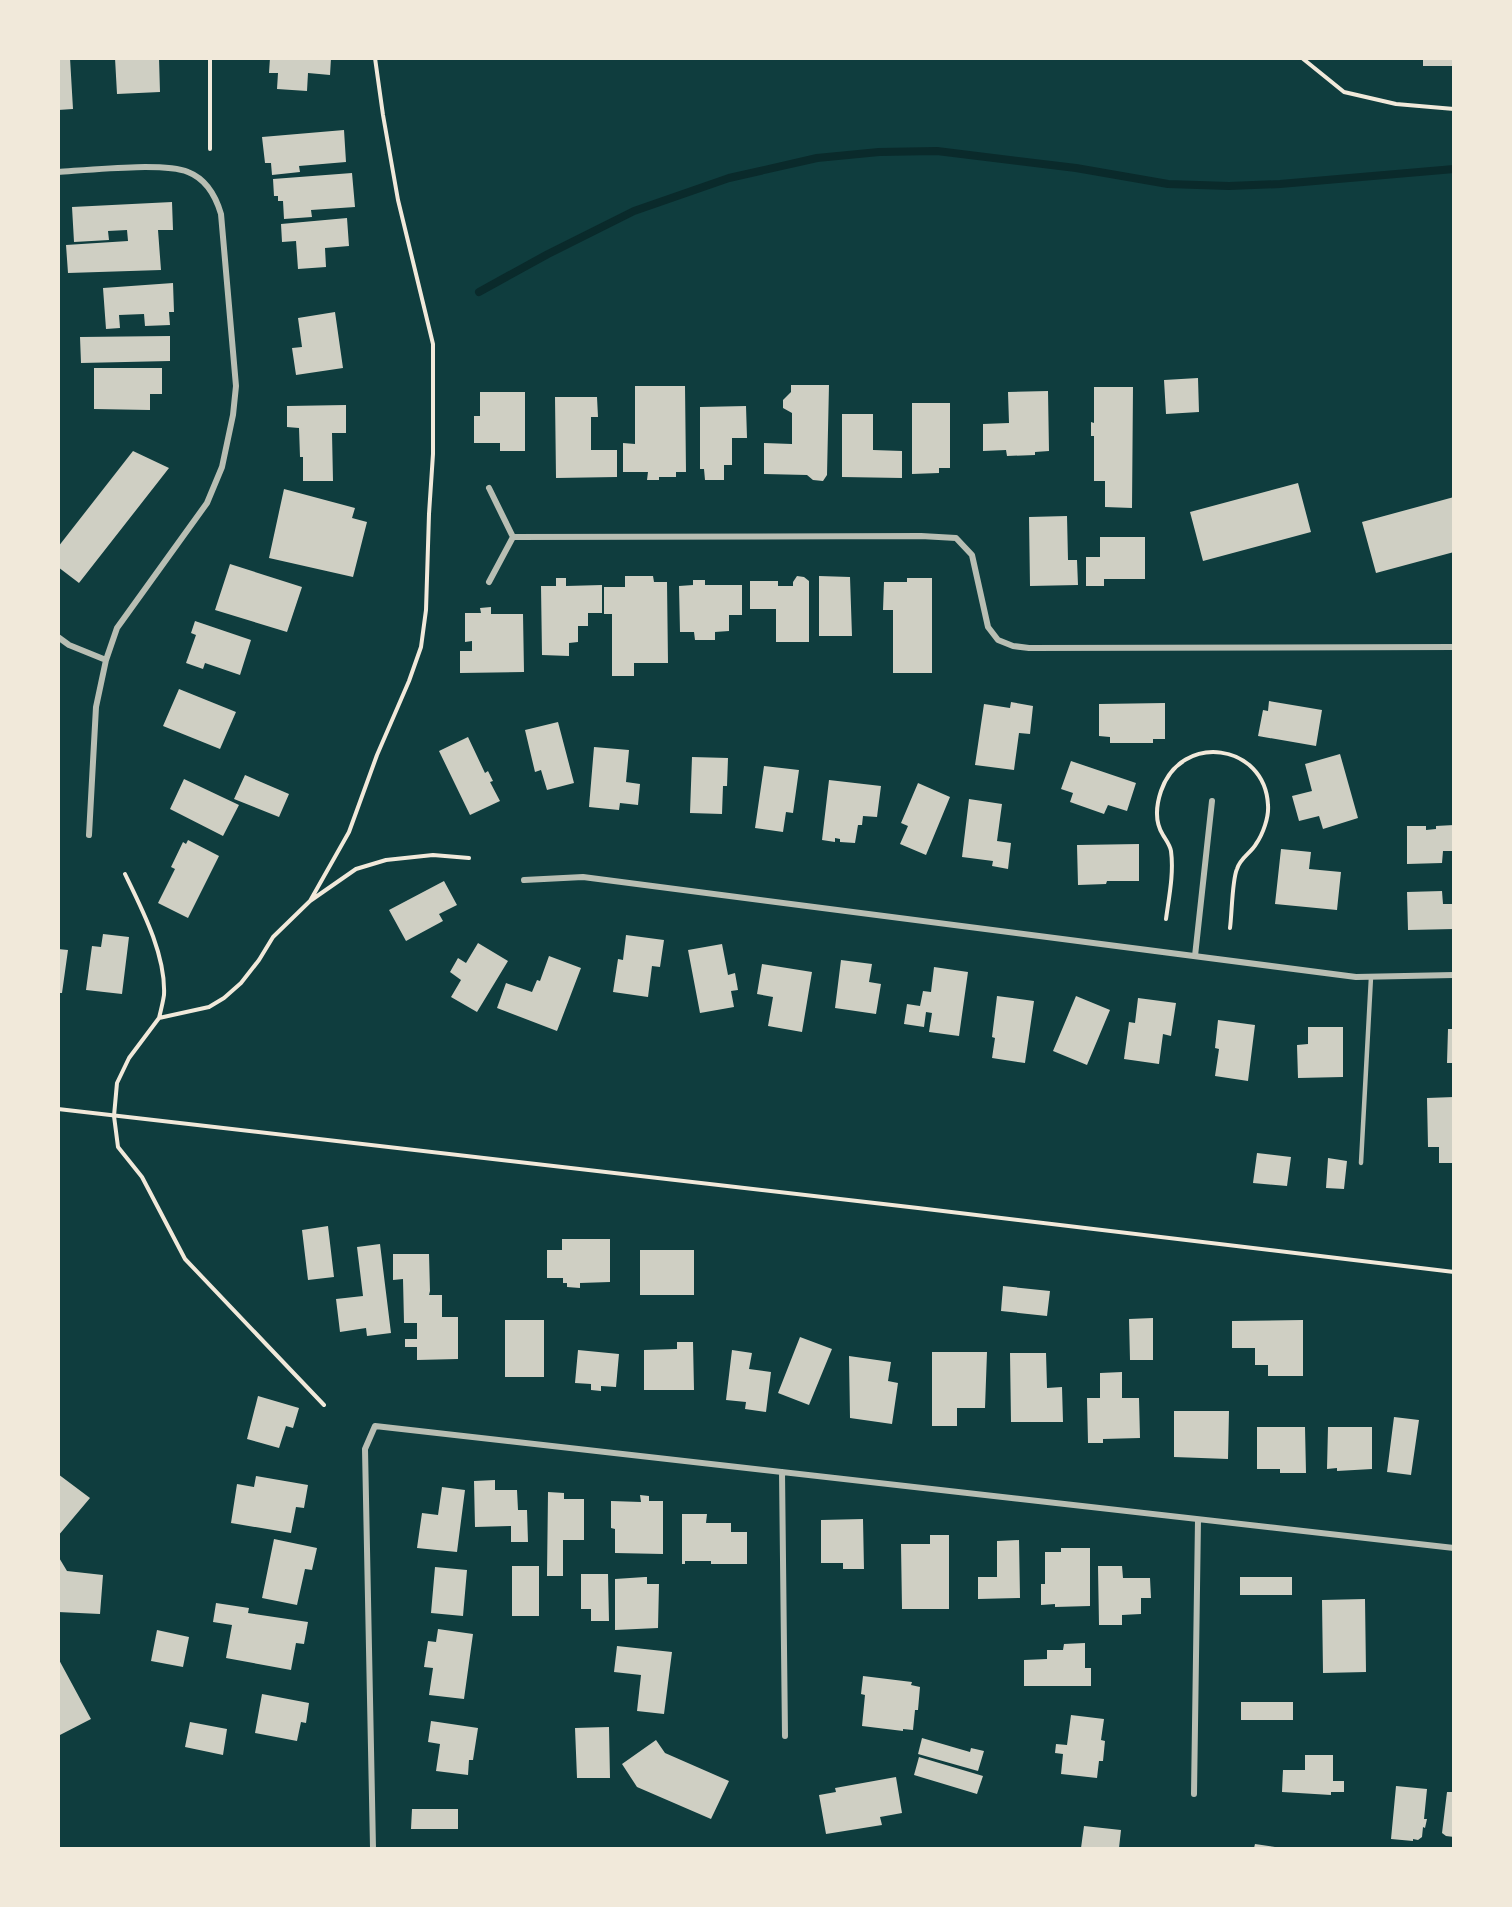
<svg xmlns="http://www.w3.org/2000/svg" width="1512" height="1907" viewBox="0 0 1512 1907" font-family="Figtree,sans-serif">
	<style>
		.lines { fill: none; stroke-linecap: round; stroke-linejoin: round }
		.stream { stroke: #0a2a2b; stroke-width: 8 }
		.building { fill: #cfcfc3 }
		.path { stroke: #f1e9da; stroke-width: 4 }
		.service { stroke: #b8beb3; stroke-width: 4.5 }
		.minor { stroke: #b8beb3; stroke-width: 6 }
	</style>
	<rect width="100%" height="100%" fill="#0f3d3e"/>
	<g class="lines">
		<path class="stream" d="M479 292 548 254 634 211 729 178 817 158 879 152 937 151 1076 168 1168 184 1229 186 1280 184 1454 169"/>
	</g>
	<path class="building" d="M58 58H70L73 109 58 110Z
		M115 58H159L160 92 117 94Z
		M270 58H331L330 75 308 73 307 91 277 89 278 73H269Z
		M1423 58H1454V66H1423Z
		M344 130 346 162 299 166 300 172 272 175 271 163H265L262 137Z
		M352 173 355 207 311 210 312 217 284 219 283 201H278V196H274L273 179Z
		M172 202 173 230H158L161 270 68 273 66 245 128 241 127 230 108 231 109 240 74 242 72 207Z
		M347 218 349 246 325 248 326 267 298 269 296 241 282 242 281 224Z
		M173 283 174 312H169L170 325 145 326 144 314 119 315 120 328 106 329 103 288Z
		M335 312 343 368 296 375 292 348 302 347 298 318Z
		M170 336V361L81 363 80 337Z
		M94 368H162V394H150V410L94 409Z
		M1198 378 1199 412 1166 414 1164 380Z
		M791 385H829L827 475 823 481 813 480 807 475 764 474V443L792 444V413L783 408V400L791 392Z
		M635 386H685L686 472H676V477H659V480H647L648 472H623V443L635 444Z
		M1094 387H1133L1132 508 1105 507V481H1094V436H1091V422L1094 423Z
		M1048 391 1049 451 1035 452V455L1007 456 1006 450 983 451V424L1009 423 1008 392Z
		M480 392H525V451H500V443H474V416H480Z
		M555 397H597L598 417H591V450H617V477L556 478Z
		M912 403H950V468H939V473L912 474Z
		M346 405V433H332L333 481H303V457H300L299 428 287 427V406Z
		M746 406 747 438H732V465H724V480H705L704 469H700V407Z
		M842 414H873V450L902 451V478L842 477Z
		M133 451 169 468 79 583 58 567V547Z
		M1298 483 1311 532 1203 561 1190 512Z
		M284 489 355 508 352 518 367 522 353 577 269 558Z
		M1454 497V552L1376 573 1362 522Z
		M1067 516 1068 560H1077L1078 585 1030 586 1029 517Z
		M1100 537H1145V579H1104V586H1086V557H1100Z
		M230 564 302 587 287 632 215 610Z
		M625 576H653L654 582H667L668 663H634V676H612V614H604V587H625Z
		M797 576 804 577 809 581V642H776V609H750V581H778V586H793V582Z
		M819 576 850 577 852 636H819Z
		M556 578H566V586L602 585V613H588V626H578V642L569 643V656L542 655 541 586H556Z
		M907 578H932V673H893V610H883L884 582H907Z
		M693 580H705V585H742V615H729V631L715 632V640H695L694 632H680L679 586 693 585Z
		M491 607V614H523L524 672 460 673V651H472V641L465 642V613H481L480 608Z
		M195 621 251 640 240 675 205 663 203 669 186 663 196 635 191 633Z
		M179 689 236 712 220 749 163 726Z
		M1269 701 1322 710 1316 746 1258 736 1263 710 1268 711Z
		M1011 702 1033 706 1030 734 1019 733 1014 770 975 765 984 704 1010 708Z
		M1165 703V739H1153V743H1110V737L1099 736V704Z
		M558 722 574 783 547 790 541 770 535 772 525 730Z
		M468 737 485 773 488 771 493 781 490 782 500 801 470 815 439 751Z
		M594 747 629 750 626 782 640 784 638 805 620 803 619 810 589 807Z
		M1340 754 1358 818 1323 829 1319 816 1299 821 1292 796 1312 791 1305 764Z
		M692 757 728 758 727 786H723L722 814 690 813Z
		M1071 761 1136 783 1127 811 1108 805 1104 814 1070 802 1073 793 1061 789Z
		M764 766 799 770 793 813 786 812 783 832 755 828Z
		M245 775 289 794 279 817 234 799Z
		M184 779 239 805 223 836 170 809Z
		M829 780 881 786 877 817 863 816 862 825H858L855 843 840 842V839L835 838V842L822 840Z
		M918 783 950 797 926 855 900 844 908 826 901 823Z
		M969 799 1002 804 997 841 1011 843 1008 869 992 866 993 861 962 857Z
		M1454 825V851H1443L1442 863 1407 864V826H1426V830L1436 829V826Z
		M188 840 219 856 188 918 158 903 175 869 171 867 183 842 186 844Z
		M1139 844V881H1107L1106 884 1078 885 1077 845Z
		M1281 849 1311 852 1309 869 1341 872 1337 910 1275 904Z
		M444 881 457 905 439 914 443 921 406 941 389 910Z
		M1442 891 1443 904H1454V929L1408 930 1407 892Z
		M103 934 129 937 122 994 86 990 92 946 101 947Z
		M626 935 664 940 660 967 652 966 648 997 613 992 618 959 623 960Z
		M478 943 508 961 477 1012 451 997 461 980 450 972 458 958 466 963Z
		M722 944 728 975 735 973 738 990 731 991 734 1007 700 1013 688 950Z
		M58 949 68 950 62 993H58Z
		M549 956 581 968 557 1031 497 1008 506 983 532 992 537 980 540 981Z
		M841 960 872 964 869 982 881 984 876 1014 835 1008Z
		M762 964 812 972 802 1032 768 1026 773 997 757 994Z
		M934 967 968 972 959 1036 929 1032 932 1013 926 1012 924 1027 904 1024 907 1004 920 1006 923 991 931 992Z
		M997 996 1034 1001 1025 1063 992 1058 995 1038 992 1037Z
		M1076 996 1110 1010 1087 1065 1053 1051Z
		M1138 998 1176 1003 1171 1036 1163 1034 1159 1064 1124 1059 1129 1022 1135 1023Z
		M1218 1020 1255 1025 1248 1081 1215 1076 1219 1049 1215 1048Z
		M1308 1027H1343V1077L1298 1078 1297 1045 1308 1044Z
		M1448 1029H1454V1063H1447Z
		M1454 1097V1163H1439V1147H1428L1427 1098Z
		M1257 1153 1291 1157 1287 1186 1253 1183Z
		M1328 1158 1347 1161 1344 1189 1326 1188Z
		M328 1226 334 1277 308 1280 302 1230Z
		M562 1239H610V1282L580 1283V1288L567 1287V1283H563V1278H547V1250H562Z
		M380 1244 391 1333 367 1336 366 1328 340 1332 336 1299 363 1296 357 1247Z
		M640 1250H694V1295H640Z
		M393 1254H429L430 1291 429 1295H442V1317H458V1359L417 1360V1347H405V1339H417V1323H404L403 1279 393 1280Z
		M1003 1286 1050 1291 1047 1316 1001 1311Z
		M1153 1318V1360H1130L1129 1319Z
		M505 1320H544V1377H505Z
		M1303 1320V1376H1268V1365H1255V1348H1232V1321Z
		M800 1337 832 1349 809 1405 778 1393Z
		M677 1342H693L694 1390H644V1350L677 1349Z
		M578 1350 619 1354 616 1387 601 1386V1391L591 1390V1384L575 1383Z
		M732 1350 752 1353 749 1369 771 1372 766 1412 745 1409 746 1402 726 1400Z
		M932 1352H987L985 1408H957V1426H932Z
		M1010 1353H1046L1047 1388 1062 1387 1063 1422H1011Z
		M849 1356 891 1362 888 1381 898 1383 892 1424 850 1418Z
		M1122 1372V1398H1139L1140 1438 1103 1439V1443H1088L1087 1398H1100V1373Z
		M258 1396 299 1408 293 1428 286 1426 279 1448 247 1439Z
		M1174 1411H1229L1228 1459 1174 1457Z
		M1394 1417 1419 1420 1411 1475 1387 1472Z
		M1257 1427H1305L1306 1473H1280V1469H1257Z
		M1328 1427H1372V1469L1337 1471V1468L1327 1469Z
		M58 1474 90 1498 58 1536Z
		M256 1476 308 1485 304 1508 296 1507 291 1533 231 1523 237 1484 254 1487Z
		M495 1480V1490H517L518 1510H527L528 1542H511V1526L475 1527 474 1481Z
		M442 1487 465 1490 457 1552 417 1548 422 1513 438 1515Z
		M548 1492 564 1493V1499H584V1540H563V1576H547Z
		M640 1495 649 1496V1501H663V1554L615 1553V1529L611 1528V1501L641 1502Z
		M682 1514H707L706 1523H731V1532H747V1564H711V1561H685V1564H682Z
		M863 1519 864 1569H843V1563H821V1520Z
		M930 1535H949V1609H902L901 1544H930Z
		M274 1539 317 1548 312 1570 305 1569 297 1605 262 1598Z
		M1019 1540 1020 1598 978 1599V1577H997V1541Z
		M1061 1548H1090V1606L1055 1607V1604L1041 1605V1584H1045V1552H1061Z
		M58 1556 67 1571 103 1575 100 1614 58 1612Z
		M512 1566H539V1616H512Z
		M1098 1566H1122L1123 1578H1150L1151 1598H1141V1614L1122 1615V1625H1099Z
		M435 1567 467 1570 463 1616 431 1613Z
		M581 1574H608L609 1621H591V1609H581Z
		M645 1577H647V1584H659L658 1628 615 1630V1579Z
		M1240 1577H1292V1595H1240Z
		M1365 1599 1366 1672 1323 1673 1322 1600Z
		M216 1603 249 1608 248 1613 308 1622 304 1644 296 1643 291 1670 226 1658 232 1625 213 1622Z
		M438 1629 473 1634 464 1699 429 1695 433 1668 424 1667 428 1641 436 1642Z
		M157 1630 189 1637 183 1667 151 1661Z
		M1085 1643V1668H1091V1686H1024V1660L1047 1659V1650H1063L1064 1644Z
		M617 1646 672 1652 664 1714 637 1711 641 1675 614 1672Z
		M58 1658 91 1719 58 1736Z
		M863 1676 912 1682 911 1685 920 1687 918 1710H915L913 1730 903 1729V1731L862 1726 865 1695 861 1694Z
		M262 1694 309 1703 306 1723 301 1722 297 1741 255 1733Z
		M1241 1702H1293V1720H1241Z
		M1071 1715 1104 1719 1101 1740 1105 1741 1103 1761H1099L1097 1778 1061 1774 1063 1754 1055 1753 1056 1744 1067 1745Z
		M431 1721 478 1728 473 1760H469L468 1775 436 1771 440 1744 428 1742Z
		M190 1722 227 1729 223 1755 185 1747Z
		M609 1727 610 1778H577L575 1728Z
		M922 1738 970 1752 971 1748 984 1751 978 1771 918 1754Z
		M656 1740 665 1753 729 1781 711 1819 637 1787 622 1764Z
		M1305 1755H1333V1781H1344V1792H1331V1795L1282 1792 1283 1770H1305Z
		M919 1757 983 1776 977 1794 914 1775Z
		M896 1777 902 1813 880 1817 882 1825 826 1834 819 1795 836 1792 835 1788Z
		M1396 1786 1427 1789 1424 1819H1427L1425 1828 1423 1827 1422 1837 1418 1840 1413 1839V1841L1391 1839Z
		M1447 1792H1454V1837L1446 1836 1442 1833Z
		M412 1809H458V1829H411Z
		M1084 1826 1121 1830 1119 1848H1081Z
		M1255 1844 1275 1847V1848H1254Z"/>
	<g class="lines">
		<path class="path" d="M210 58V149
			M1302 58 1344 92 1396 104 1454 109
			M125 874C142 909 166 955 164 995 163 1002 161 1010 159 1018
			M310 901 349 832 377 755 409 681 421 647 426 610 429 514 433 454V344L398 200 383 115 375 58
			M1166 919C1169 897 1174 873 1171 851 1170 845 1166 840 1163 835 1154 821 1156 806 1161 791 1181 732 1265 743 1268 805 1269 817 1263 834 1256 844 1251 853 1240 858 1237 869 1232 880 1232 914 1230 928
			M58 1109 918 1208 1454 1272
			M324 1405 185 1259 142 1177 118 1147 114 1116 117 1083 129 1058 159 1018 209 1007 224 998 241 983 259 960 273 937 310 901 356 869 386 860 433 855 469 858"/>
		<path class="service" d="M1361 1163 1371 977"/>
		<path class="minor" d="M58 172C88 170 164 162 188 172 206 179 216 197 221 214L236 386 233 415 222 467 207 503 117 628 106 660 96 707 89 835
			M513 537 921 536 956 538 972 555 988 627 998 640 1013 646 1029 648 1454 647
			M489 582 513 537 489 488
			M58 637 69 645 106 660
			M524 880 583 877 1356 977 1454 975
			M1195 956 1212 801
			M782 1472 785 1736
			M1194 1794 1198 1520
			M373 1848 365 1449 375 1426 1454 1548"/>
	</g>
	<rect width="1512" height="1907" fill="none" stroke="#f1e9da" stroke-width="120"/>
</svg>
